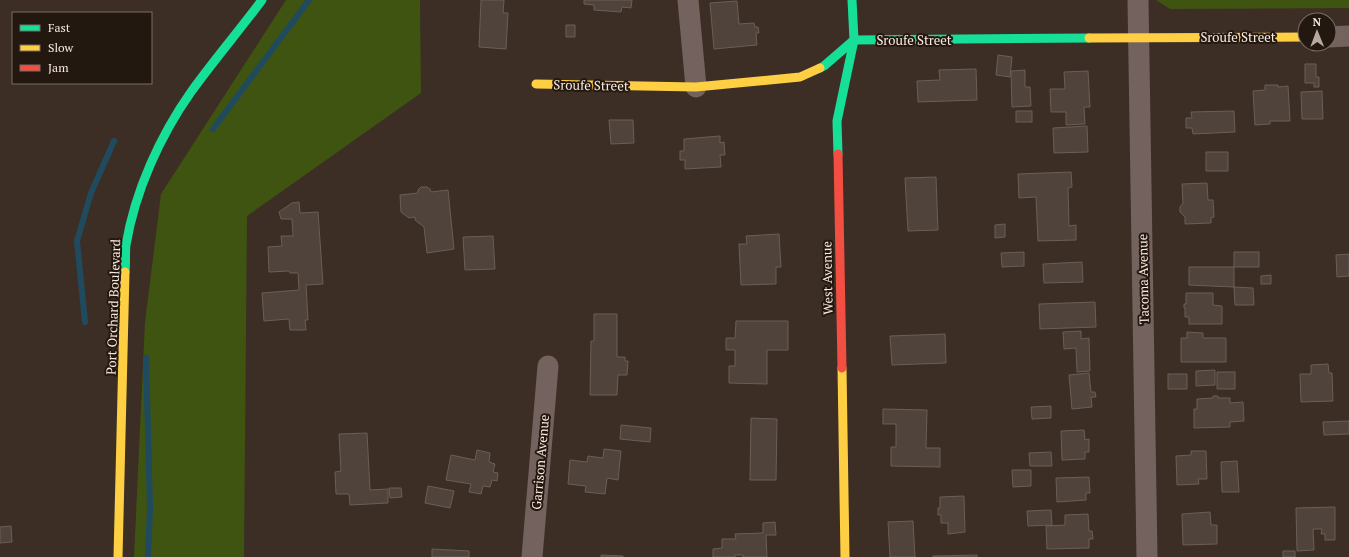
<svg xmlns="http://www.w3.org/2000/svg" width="1349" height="557" viewBox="0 0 1349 557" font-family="'PT Serif',serif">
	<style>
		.green { fill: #3f5411 }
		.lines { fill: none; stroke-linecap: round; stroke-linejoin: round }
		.stream { stroke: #204b5e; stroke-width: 6 }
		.building { fill: #4f433c; stroke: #6b5e56 }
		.street { stroke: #74625e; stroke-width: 21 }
		.fast { stroke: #16e098; stroke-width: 9 }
		.slow { stroke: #ffcf43; stroke-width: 9 }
		.jam { stroke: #f24e42; stroke-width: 9 }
		.labels { text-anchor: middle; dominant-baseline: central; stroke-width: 4; stroke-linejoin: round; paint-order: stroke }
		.street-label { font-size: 13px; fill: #fae9df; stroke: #231810 }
	</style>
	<rect width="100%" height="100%" fill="#3c2e25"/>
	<path class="green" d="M286 0H420L421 93 247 216 244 557H134L145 322 161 194Z
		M1156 0H1349V8L1170 9Z"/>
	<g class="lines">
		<path class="stream" d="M213 129 309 0
			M85 322 77 241 91 193 114 141
			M146 358 150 508 148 557"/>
	</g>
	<path class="building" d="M481 0H504L503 13H508L506 49 479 47Z
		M584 0H632L631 8 622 7 621 12 594 10V5L584 4Z
		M737 1 739 24 754 23 755 27H758L759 33H756L757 45 714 49 710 3Z
		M566 25H575V37H566Z
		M998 55 1012 57 1010 77 996 75Z
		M1305 64H1316V77H1319V87H1314V83H1305Z
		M976 69 977 100 918 102 917 81 940 80 939 70Z
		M1025 70V87H1030L1031 106 1012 107 1011 71Z
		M1088 71 1090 107H1084L1085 124 1066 125V112H1051L1050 89H1065L1064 72Z
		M1265 85H1278V87L1288 86 1290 121H1270V124L1255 125 1253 91 1265 90Z
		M1322 91 1323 119H1302L1301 92Z
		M1016 111H1032V122H1016Z
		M1234 111 1235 132 1193 134 1192 128H1186V118H1192L1191 112Z
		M609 120H633L634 143 611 144Z
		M1087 126 1088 152 1054 153 1053 128Z
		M720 136V143L724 142 725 155H720L721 167 685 169V160H680V151H684V139Z
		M1206 152H1228V171H1206Z
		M1071 172 1072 187 1068 188 1069 226 1076 225V240L1038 241 1036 197 1019 198 1018 174Z
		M936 177 938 230 908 231 905 178Z
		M1207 183 1208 200H1213L1214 217 1211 218V223L1185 224V217L1180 212V207L1183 203 1182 184Z
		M421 187H427L430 189 431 192 448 190 454 249 427 253 424 227 415 220V217L409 218 401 212 400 195 418 193V190Z
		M299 202 300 213 318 212 323 284 306 285 308 320H305L306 330H290L289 319 264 321 262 293 299 290 298 273H290L289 271 269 272 268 247 282 246 281 236H293L292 219H281L279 212 292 203Z
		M1005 224V237L995 238V225Z
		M779 234 781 267H776V284L741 285 739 244H747L746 236Z
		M493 236 495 269 465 270 463 237Z
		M1024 252V266L1002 267 1001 253Z
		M1234 252H1259V267H1234Z
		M1349 254V276L1337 277 1336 255Z
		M1082 262 1083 282 1044 283 1043 264Z
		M1189 267H1234V287L1189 285Z
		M1271 275V284H1261V276Z
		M1234 287 1253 288 1254 305H1235Z
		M1186 293H1213V305L1222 306V324H1189V317H1185V308H1184V304H1186Z
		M1095 302 1096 327 1040 329 1039 304Z
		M594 314H617V357H625V361H628L627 375H618L617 395H590L591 341H594Z
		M736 321H788V350H767V384L729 383V366H735V350H726V338H735Z
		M1081 331V339L1089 338 1090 371 1077 372 1076 348 1064 349 1063 332Z
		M1187 332 1203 333V338H1226V362H1181V338H1187Z
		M945 334 946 363 892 365 890 336Z
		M1328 364 1329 373H1332L1333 401 1301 402 1300 374H1311V365Z
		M1215 370V385L1196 386V371Z
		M1217 372H1235V389H1217Z
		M1089 373 1091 392H1095L1096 397H1091L1092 407 1072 409 1069 375Z
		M1168 374H1187V389H1168Z
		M1213 396H1218V398H1230V403L1243 402 1244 421 1230 422V427L1194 428V409H1197V399L1213 398Z
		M1051 406V418L1032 419 1031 407Z
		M883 409 927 410 926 448H940V467L891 466V447H896V424H883Z
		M751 418 777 419 776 480H750Z
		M1349 421V434L1324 435 1323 422Z
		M621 425 651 428 650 442 620 439Z
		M1084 430 1085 440 1089 439V452H1085V459L1062 460 1061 431Z
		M367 433 370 490 388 489V503L350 505 349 494H336L335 472 341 471 339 434Z
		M604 449 621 451 618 480 607 478 605 494 585 492 586 486 568 484 570 460 587 462 588 456 603 458Z
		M477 450 490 453 489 462 495 464 493 472 498 473 497 481 492 480 490 487 483 486 481 494 469 492 471 484 446 480 451 455 475 460Z
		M1191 451H1206L1207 479H1198L1199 484 1177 485 1176 456 1191 455Z
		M1051 452 1052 466H1030L1029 453Z
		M1237 461 1239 492H1222L1221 462Z
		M1012 470H1031V486L1013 487Z
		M1089 477 1090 493H1086V500L1057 502 1056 478Z
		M428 486 454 491 450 508 425 503Z
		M389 488H401L402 497 390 498Z
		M964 496 965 532 948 534V523H941V515H938V508H940V497Z
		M1335 507V540H1325V534H1321L1322 529H1313L1314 550 1297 551 1296 508Z
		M1051 510 1052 525 1028 526 1027 511Z
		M1210 512 1211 525H1217V544L1183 545 1182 514Z
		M1088 514 1089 531H1092L1093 539H1089V548L1047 549 1046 526 1065 525V515Z
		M913 521 915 557H890L888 522Z
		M775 522 776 535H766L767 557H743V555H735V557H713V549L722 548V539H736L735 534 763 533V523Z
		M11 526 12 542 0 543V527Z
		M432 549 469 551V557H432Z
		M1283 551H1295V557H1283Z
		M601 555 623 556V557H601Z
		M977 555V557H933V556Z"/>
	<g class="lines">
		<path class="street" d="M688 0 696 87
			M1138 0 1147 557
			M1329 37 1349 36
			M532 557 548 366"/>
		<path class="fast" d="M820 68 824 66 854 40 1089 38
			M838 154 837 121 854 40 852 0
			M125 272C126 263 125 253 126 245 135 191 160 136 191 92 214 60 239 31 262 0"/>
		<path class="slow" d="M1089 38 1305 37
			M536 84 696 87 800 77 820 68
			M842 368 845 557
			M118 557 125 272"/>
		<path class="jam" d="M838 154 842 368"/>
	</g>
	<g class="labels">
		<g class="street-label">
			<text x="1238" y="37">Sroufe Street</text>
			<text x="914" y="40">Sroufe Street</text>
			<text transform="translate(591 85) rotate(1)">Sroufe Street</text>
			<text transform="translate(827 278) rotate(-91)">West Avenue</text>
			<text transform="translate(1143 279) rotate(-91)">Tacoma Avenue</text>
			<text transform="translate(113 307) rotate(-88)">Port Orchard Boulevard</text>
			<text transform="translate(540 462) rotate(-85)">Garrison Avenue</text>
		</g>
	</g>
	<rect x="12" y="12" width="140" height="72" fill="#231810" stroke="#796c63"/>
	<rect x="20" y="25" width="20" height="6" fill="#16e098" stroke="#796c63"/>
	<text x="48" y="32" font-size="12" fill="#fae9df">Fast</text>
	<rect x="20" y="45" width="20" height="6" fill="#ffcf43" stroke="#796c63"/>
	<text x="48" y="52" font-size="12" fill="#fae9df">Slow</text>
	<rect x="20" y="65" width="20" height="6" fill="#f24e42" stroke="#796c63"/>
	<text x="48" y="72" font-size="12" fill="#fae9df">Jam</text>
	<g transform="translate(1317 32) rotate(359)"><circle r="19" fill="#231810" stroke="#796c63"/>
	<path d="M0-3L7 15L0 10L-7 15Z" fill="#b8a89e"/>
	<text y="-6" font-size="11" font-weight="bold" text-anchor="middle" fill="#fae9df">N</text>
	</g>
</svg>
